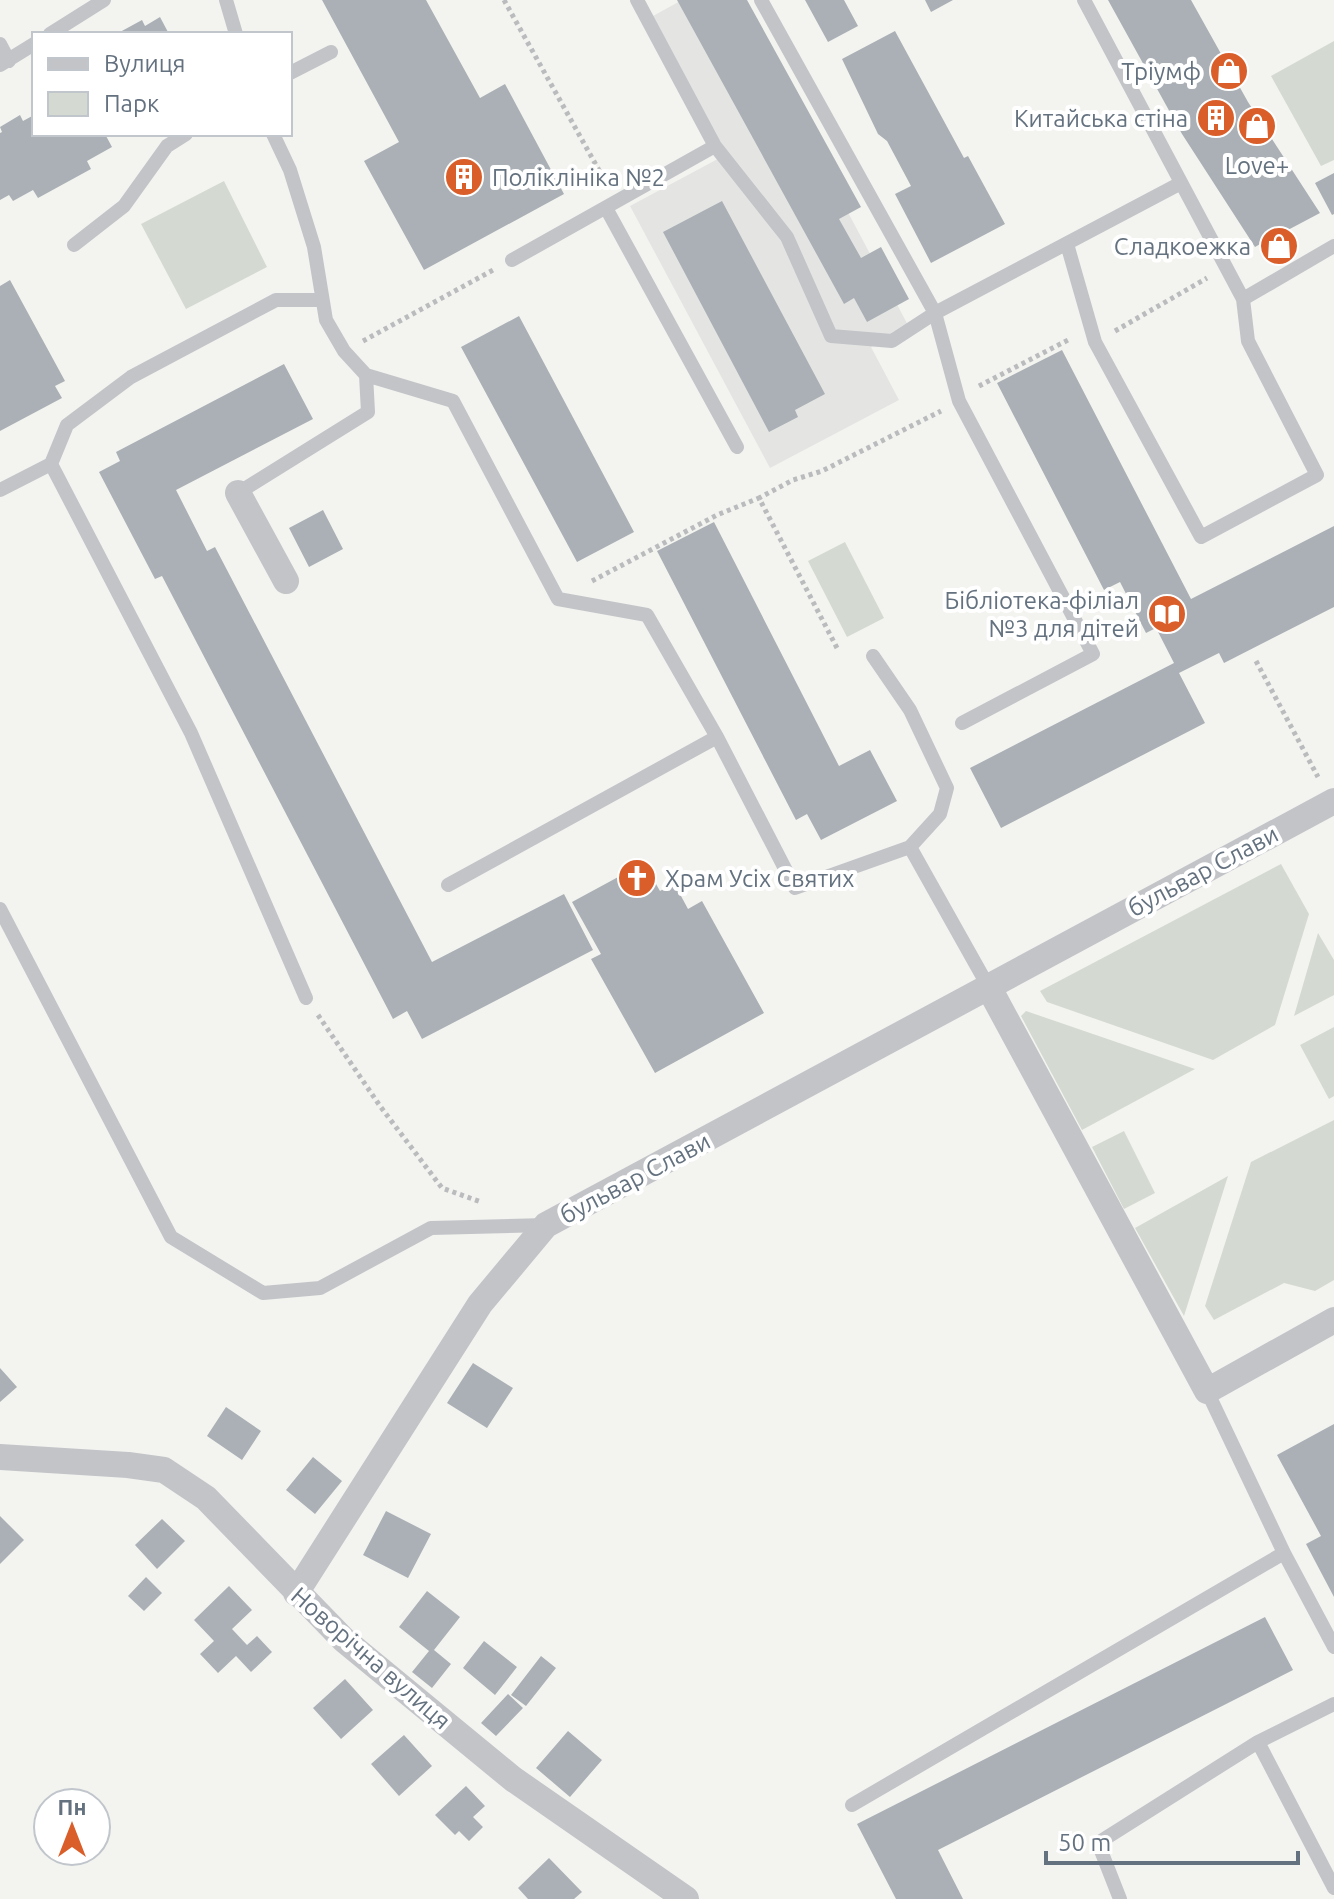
<svg xmlns="http://www.w3.org/2000/svg" width="1334" height="1899" viewBox="0 0 1334 1899" font-family="Ubuntu,sans-serif">
	<style>
		.built { fill: #e4e5e3 }
		.green { fill: #d4dad1 }
		.building { fill: #aab0b5 }
		.lines { fill: none; stroke-linecap: round; stroke-linejoin: round }
		.path { stroke: #b9bbbd; stroke-width: 5; stroke-dasharray: 4 4; stroke-linecap: butt }
		.lane { stroke: #c2c4c8; stroke-width: 14 }
		.street { stroke: #c2c4c8; stroke-width: 26 }
		.labels { text-anchor: middle; dominant-baseline: central; stroke-width: 8; stroke-linejoin: round; paint-order: stroke }
		.poi-label { font-size: 24px; fill: #64717f; stroke: #fff; text-anchor: end }
		.street-label { font-size: 24px; fill: #64717f; stroke: #fff }
	</style>
	<rect width="100%" height="100%" fill="#f3f4f0"/>
	<path class="built" d="M682 0H735L909 327 871 347 899 400 770 468 630 206 727 154 653 16Z"/>
	<path class="green" d="M1334 41V160L1321 166 1271 76Z
		M224 181 267 267 186 309 141 224Z
		M845 542 884 618 847 637 808 561Z
		M1281 864 1309 914 1275 1025 1213 1060 1047 1002 1040 991Z
		M1318 933 1334 960V995L1294 1016Z
		M1026 1011 1195 1069 1082 1130 1021 1016Z
		M1334 1027V1096L1329 1099 1300 1045Z
		M1334 1120V1280L1315 1291 1284 1283 1214 1320 1205 1306 1251 1162Z
		M1124 1131 1155 1193 1124 1209 1092 1147Z
		M1228 1176 1184 1316 1135 1228Z"/>
	<path class="building" d="M322 0H426L480 98 505 84 564 194 424 270 364 161 399 142Z
		M677 0H747L861 207 839 219 861 258 881 247 909 299 867 322 854 298 844 304Z
		M805 0H844L858 26 828 42Z
		M925 0H953L931 12Z
		M1108 0H1191L1248 102 1320 213 1286 231 1295 250 1273 262 1262 243 1255 247 1182 134Z
		M160 17 169 34H122L120 32 142 20 145 26Z
		M895 31 964 158 968 156 1005 224 931 263 895 194 911 186 887 141 878 134 842 59Z
		M20 115 23 121 34 115V134H105L112 147 87 161 91 169 38 198 33 190 13 201 9 195 0 200V133L2 132 0 127Z
		M1334 173V214L1332 215 1315 183Z
		M722 201 825 394 795 410 798 417 769 432 663 232Z
		M10 280 65 381 55 386 62 398 0 431V286Z
		M519 316 634 532 577 562 461 347Z
		M1062 350 1191 599 1334 526V607L1224 663 1219 653 1179 673 1205 723 1001 828 970 768 1174 663 1156 628 1146 633 1120 582 1104 590 997 383Z
		M284 364 313 419 176 490 207 551 215 547 432 962 564 894 593 950 422 1039 407 1011 393 1019 162 576 155 579 99 472 120 461 116 452Z
		M323 510 343 549 309 567 289 528Z
		M714 522 839 766 870 750 897 801 821 840 807 814 796 820 657 551Z
		M644 863 660 891 674 883 688 909 702 901 764 1013 655 1073 591 959 601 954 572 902Z
		M473 1363 513 1388 487 1428 447 1403Z
		M0 1368 17 1387 0 1402Z
		M226 1407 261 1431 242 1460 207 1436Z
		M1334 1424V1597L1306 1544 1321 1536 1277 1455Z
		M313 1457 342 1481 315 1514 286 1490Z
		M386 1511 431 1534 408 1578 363 1555Z
		M0 1516 24 1540 0 1564Z
		M162 1519 185 1541 157 1569 135 1545Z
		M146 1577 162 1593 144 1611 128 1596Z
		M229 1586 252 1610 232 1629 247 1645 257 1636 272 1652 251 1672 236 1656 218 1673 200 1654 214 1641 194 1620Z
		M427 1591 460 1617 434 1650 451 1664 432 1688 412 1672 429 1651 399 1627Z
		M1265 1617 1293 1670 938 1850 963 1899H896L857 1824Z
		M484 1641 517 1667 495 1695 463 1668Z
		M541 1656 556 1668 526 1706 511 1695Z
		M345 1679 373 1710 341 1739 313 1708Z
		M508 1694 523 1708 496 1736 481 1723Z
		M568 1731 602 1760 570 1797 536 1768Z
		M404 1735 432 1766 399 1796 371 1764Z
		M466 1786 485 1806 473 1817 483 1827 469 1841 459 1831 455 1835 435 1815Z
		M549 1858 582 1892 574 1899H528L518 1888Z"/>
	<g class="lines">
		<path class="path" d="M504 0 605 181
			M1115 331 1207 278
			M363 341 495 269
			M979 386 1070 339
			M592 581 717 515 759 498
			M837 648 759 498 793 480 822 471 941 411
			M1256 661 1318 777
			M318 1015 380 1106 442 1188 481 1202"/>
		<path class="lane" d="M226 0 236 34
			M761 0 935 313 959 401 1093 654 962 723
			M50 34 104 0
			M0 44 9 61
			M0 65 34 44
			M290 73 331 52
			M273 134 290 170 314 247 326 320 344 351 366 375 453 401 558 599 647 615 717 737 795 888 910 847 988 986
			M715 146 787 237 831 336 892 341 935 313 1181 183
			M606 208 737 447
			M1067 244 1095 342 1201 537 1317 475 1248 341 1243 299 1084 0
			M74 245 124 206 167 146 186 134
			M512 260 715 146 637 0
			M1243 299 1334 246
			M51 464 67 425 131 377 276 300H322
			M0 490 51 464 191 733 306 998
			M238 493 368 412 366 375
			M873 656 910 710 947 788 940 814 910 847
			M448 885 717 737
			M0 909 171 1237 263 1293 320 1288 431 1228 546 1225
			M1284 1553 1334 1647
			M1258 1742 1334 1888
			M852 1805 1284 1553 1207 1391
			M1120 1899 1098 1843 1258 1742 1334 1704"/>
		<path class="street" d="M238 493 286 581
			M988 986 1207 1391 1334 1320
			M0 1457 128 1465 164 1470 206 1498 344 1640 513 1779 686 1899
			M296 1593 480 1304 546 1225 1334 801"/>
	</g>
	<defs>
		<symbol id="shop-disc" viewBox="-11 -11 22 22"><circle r="9.5" fill="#da5e29" stroke="#fff"/><path d="M-5-2.5h2.3a2.7 3.5 0 0 1 5.4 0H5L5.5 6h-11ZM-1.5-2.5h3a1.5 2.3 0 0 0-3 0Z" fill="#fff"/></symbol>
		<symbol id="building-disc" viewBox="-11 -11 22 22"><circle r="9.5" fill="#da5e29" stroke="#fff"/><path d="M-4-6H4V6H1V3H-1V6H-4ZM-2.5-4.3h1.7v1.8h-1.7ZM.8-4.3h1.7v1.8H.8ZM-2.5-1h1.7V.8h-1.7ZM.8-1h1.7V.8H.8Z" fill="#fff"/></symbol>
		<symbol id="library-disc" viewBox="-11 -11 22 22"><circle r="9.5" fill="#da5e29" stroke="#fff"/><path d="M-6-4Q-3-5.5-.7-3.5V5Q-3 3-6 4ZM6-4Q3-5.5 .7-3.5V5Q3 3 6 4Z" fill="#fff"/></symbol>
		<symbol id="church-disc" viewBox="-11 -11 22 22"><circle r="9.5" fill="#da5e29" stroke="#fff"/><path d="M-1.2-6h2.4v3.5h3.3v2.4h-3.3V6h-2.4V-.1h-3.3v-2.4h3.3Z" fill="#fff"/></symbol>
	</defs>
	<g fill-rule="evenodd">
		<use href="#shop-disc" x="1207" y="49" width="44" height="44"/>
		<use href="#building-disc" x="1194" y="96" width="44" height="44"/>
		<use href="#shop-disc" x="1235" y="104" width="44" height="44"/>
		<use href="#building-disc" x="442" y="155" width="44" height="44"/>
		<use href="#shop-disc" x="1257" y="224" width="44" height="44"/>
		<use href="#library-disc" x="1145" y="592" width="44" height="44"/>
		<use href="#church-disc" x="615" y="856" width="44" height="44"/>
	</g>
	<g class="labels">
		<g class="poi-label">
			<text x="1201" y="71">Тріумф</text>
			<text x="1188" y="118">Китайська стіна</text>
			<text x="1257" y="165" text-anchor="middle">Love+</text>
			<text x="492" y="177" text-anchor="start">Поліклініка №2</text>
			<text x="1251" y="246">Сладкоежка</text>
			<text x="1139" y="600">Бібліотека-філіал<tspan x="1139" dy="28">№3 для дітей</tspan></text>
			<text x="665" y="878" text-anchor="start">Храм Усіх Святих</text>
		</g>
		<g class="street-label">
			<text transform="translate(1203 871) rotate(-28)">бульвар Слави</text>
			<text transform="translate(635 1178) rotate(-28)">бульвар Слави</text>
			<text transform="translate(371 1658) rotate(41)">Новорічна вулиця</text>
		</g>
	</g>
	<rect x="32" y="32" width="260" height="104" fill="#ffffff" stroke="#c1c6cc" stroke-width="2"/>
	<rect x="48" y="58" width="40" height="12" fill="#c2c4c8" stroke="#c1c6cc" stroke-width="2"/>
	<text x="104" y="72" font-size="24" fill="#64717f">Вулиця</text>
	<rect x="48" y="92" width="40" height="24" fill="#d4dad1" stroke="#c1c6cc" stroke-width="2"/>
	<text x="104" y="112" font-size="24" fill="#64717f">Парк</text>
	<g transform="translate(72 1827)"><circle r="38" fill="#ffffff" stroke="#c1c6cc" stroke-width="2"/>
	<path d="M0-6L14 30L0 20L-14 30Z" fill="#da5e29"/>
	<text y="-12" font-size="22" font-weight="bold" text-anchor="middle" fill="#64717f">Пн</text>
	</g>
	<path d="M1046 1851v12h252v-12" fill="none" stroke="#64717f" stroke-width="4"/>
	<text x="1058" y="1851" font-size="24" fill="#64717f" stroke="#ffffff" stroke-width="6" paint-order="stroke">50 m</text>
</svg>
